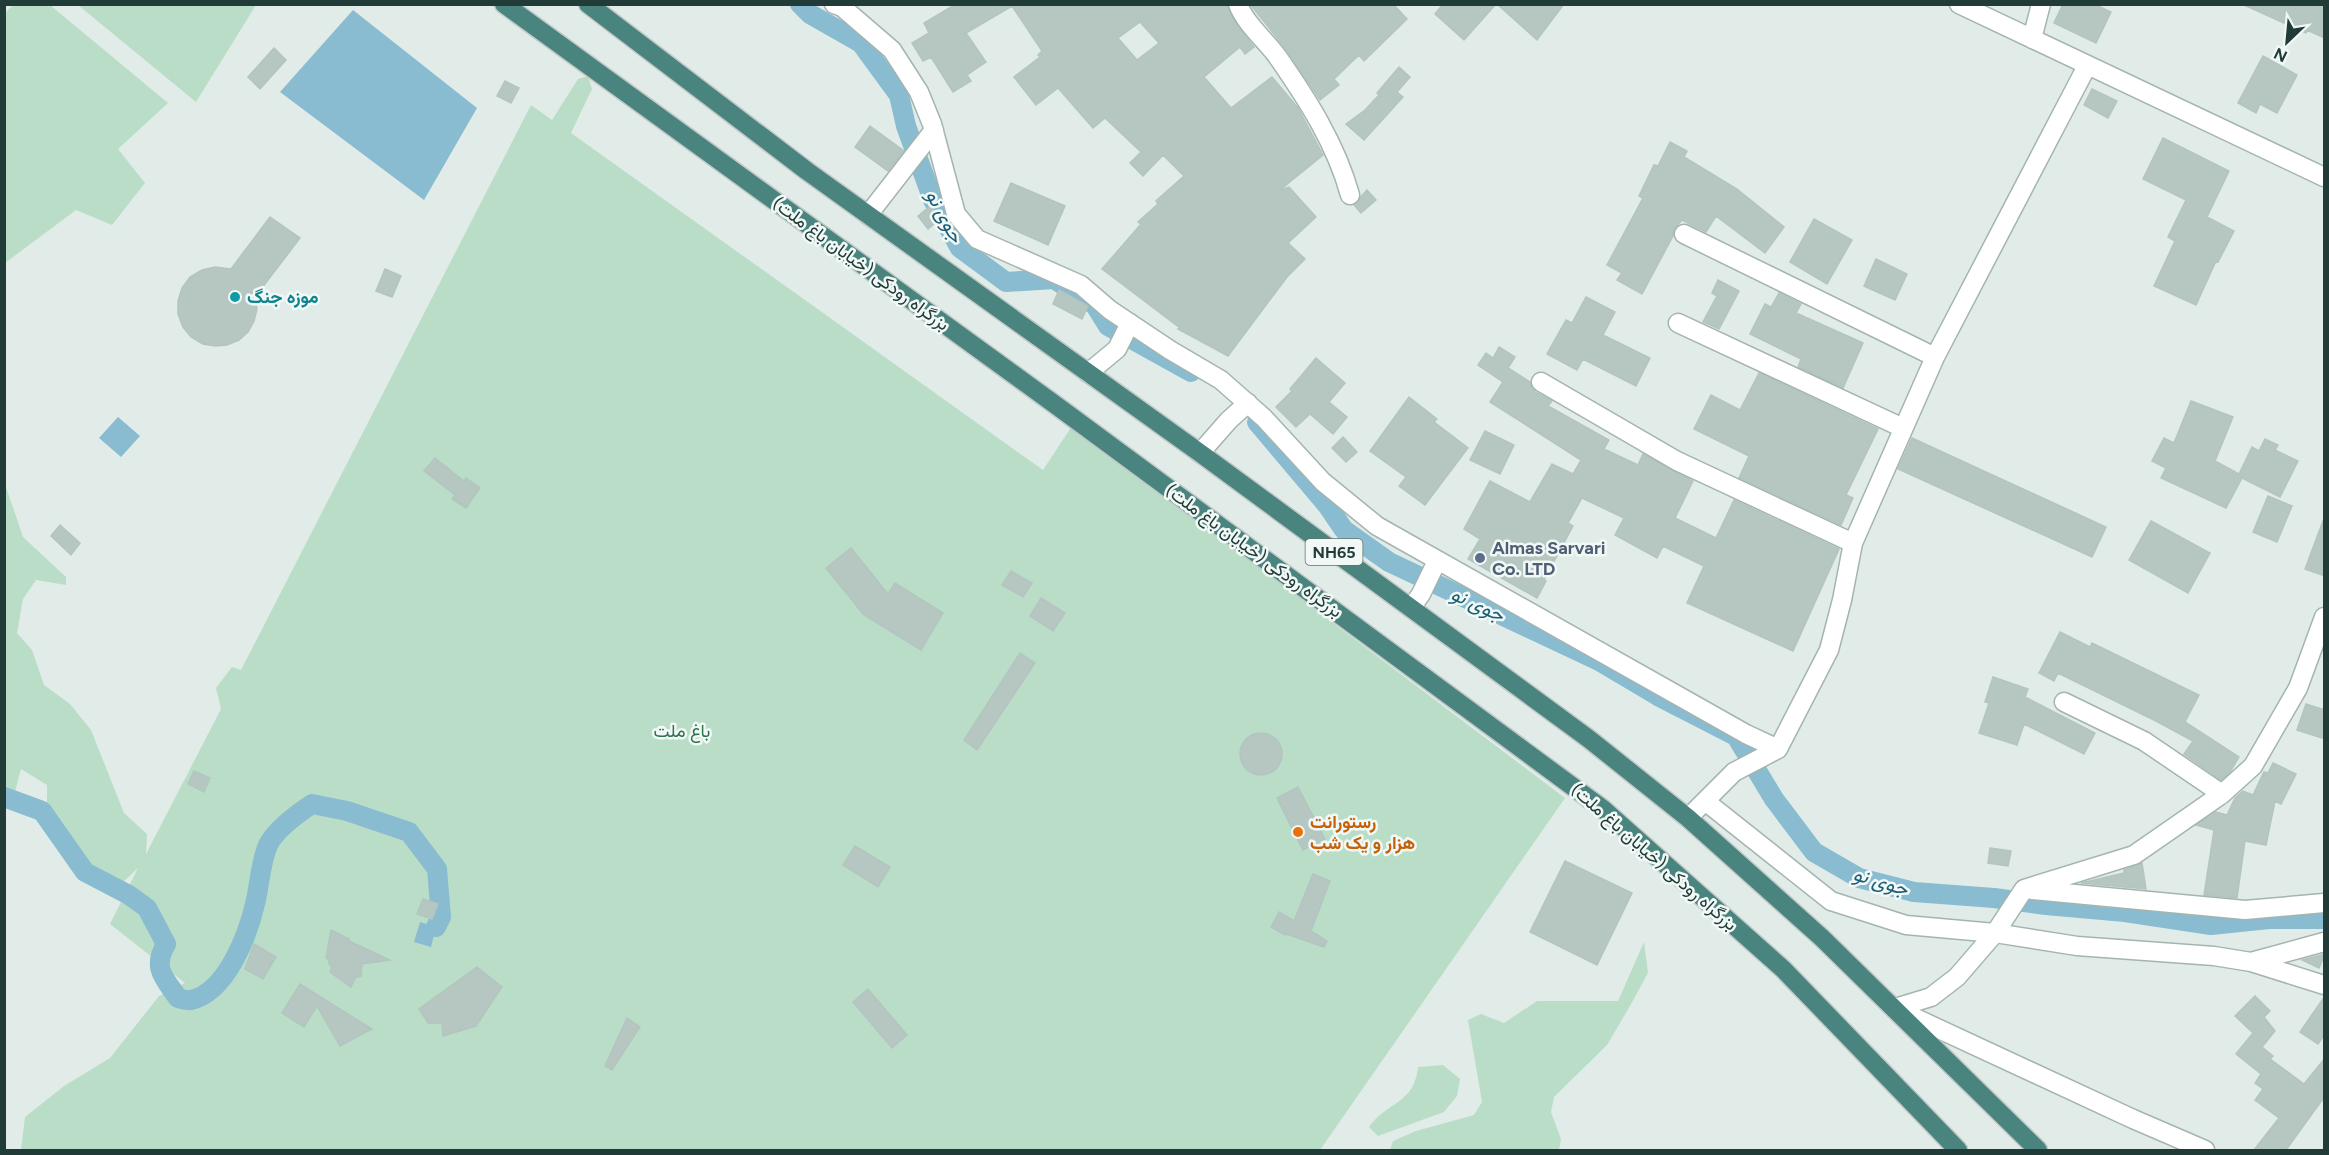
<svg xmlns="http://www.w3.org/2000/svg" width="2329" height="1155" viewBox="0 0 2329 1155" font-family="Figtree,Vazirmatn,sans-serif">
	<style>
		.green { fill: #baddc8 }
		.water { fill: #89bcd0 }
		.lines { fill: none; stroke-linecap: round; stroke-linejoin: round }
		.canal { stroke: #89bcd0; stroke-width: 20 }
		.building { fill: #b6c6c1; stroke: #b3c5c0; stroke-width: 1.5; fill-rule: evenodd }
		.minor-casing { stroke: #a4b4b0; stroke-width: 21 }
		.trunk-casing { stroke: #c1c8c7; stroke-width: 21 }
		.minor { stroke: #fff; stroke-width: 18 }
		.trunk { stroke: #4a847e; stroke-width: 18 }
		.culture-dot { fill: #0f9aa8; stroke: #f1f8f6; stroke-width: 2 }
		.service-dot { fill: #5c6f8a; stroke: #f1f8f6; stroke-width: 2 }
		.food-dot { fill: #e8710a; stroke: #f1f8f6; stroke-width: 2 }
		.labels { text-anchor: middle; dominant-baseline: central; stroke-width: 5; stroke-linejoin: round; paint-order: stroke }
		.shield { fill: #f1f8f6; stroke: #5f7471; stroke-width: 1.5 }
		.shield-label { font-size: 16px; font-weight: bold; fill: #213c38 }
		.street-label { font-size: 18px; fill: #213c38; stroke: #f1f8f6 }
		.culture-label { font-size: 18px; font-weight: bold; fill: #0d838f; stroke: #f1f8f6; text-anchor: start }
		.service-label { font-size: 18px; font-weight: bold; fill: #4e5e75; stroke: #f1f8f6; text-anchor: start }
		.park-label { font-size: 18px; fill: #2c7350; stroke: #f1f8f6 }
		.food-label { font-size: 18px; font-weight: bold; fill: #c56008; stroke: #f1f8f6; text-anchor: start }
		.water-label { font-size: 20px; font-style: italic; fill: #1c5d77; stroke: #f1f8f6 }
	</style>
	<rect width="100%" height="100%" fill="#e1ece8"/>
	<path class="green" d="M13 5H50L168 103 118 149 145 183 112 225 76 210 5 263 4 14Z
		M78 5H256L196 102Z
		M588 76 592 89 571 133 1043 470 1072 426 1565 798 1320 1150H21L25 1117 64 1086 110 1058 159 996 185 983 110 924 138 868 118 887 85 872 66 848 47 814V785L21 769 15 792 5 789 4 481 23 537 66 577V585L36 580 23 599 17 633 32 650 44 685 70 704 91 730 124 813 147 834 146 854 221 709 216 688 232 667 241 670 531 105 552 120 578 79Z
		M1644 942 1648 973 1630 1006 1607 1045 1554 1097 1551 1112 1561 1139 1559 1150H1390L1393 1141 1416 1131 1474 1115 1482 1102 1468 1020 1481 1014 1504 1023 1537 1001H1618Z
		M1443 1065 1460 1079 1457 1096 1444 1112 1378 1136 1369 1127C1387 1101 1414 1105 1418 1067Z"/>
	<path class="water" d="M353 10 477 108 424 200 280 92Z
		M118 417 140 436 121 457 99 438Z
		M420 922 436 927 431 947 414 942Z"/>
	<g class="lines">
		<path class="canal" d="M800 4 810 14 861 43 899 95 906 126 933 200 960 248 1006 282 1054 279 1095 305 1108 326 1191 372
			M1257 422 1327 505 1344 530 1389 562 1599 661 1658 696 1736 736 1774 799 1814 852 1859 878 1914 892 1994 898 2046 905 2125 912 2211 925 2269 919H2324
			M4 797 42 811 85 872 129 895 147 908 166 944C152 968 164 978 178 998 182 999 188 1001 191 1000 227 992 248 934 255 904 260 884 260 864 268 845 276 829 297 814 312 804L347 811 409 832 437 869 441 917 436 927"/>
	</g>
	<path class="building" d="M956 4H1227L1236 24 1254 47 1245 54 1240 47 1204 77 1231 108 1272 77 1298 108 1323 155 1280 190 1289 187 1316 217 1288 243 1305 259 1287 277 1228 356 1178 329 1180 328 1102 269 1141 224 1138 222 1158 204 1156 201 1184 176 1163 155 1143 176 1130 163 1141 152 1105 118 1093 128 1058 88 1036 105 1014 77 1040 57 1038 55 1042 51 1012 6 966 33 986 62 967 75 971 81 953 92 931 57 923 61 912 43 929 33 924 23ZM1140 22 1159 43 1137 60 1118 38Z
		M1250 4H1393L1407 19 1364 61 1359 55 1334 79 1339 85 1320 100 1286 49Z
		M1443 4H1496L1464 40 1435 14Z
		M1497 4H1564L1537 40Z
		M2063 4H2094L2111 12 2096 43 2054 23Z
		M2242 4H2325V38L2307 30 2306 33Z
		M274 48 286 60 260 89 248 77Z
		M2263 56 2297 75 2277 113 2260 104 2256 113 2238 103Z
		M1399 67 1410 77 1397 92 1403 97 1364 140 1346 124 1365 110 1379 95 1377 93Z
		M505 81 519 88 511 103 497 96Z
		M2092 89 2117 101 2108 118 2084 105Z
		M870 126 904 151 888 171 855 147Z
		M2163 138 2229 171 2207 217 2234 231 2218 262 2216 261 2196 305 2154 286 2175 241 2168 237 2186 200 2143 179Z
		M1670 142 1687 151 1684 157 1737 189 1784 227 1765 253 1716 216 1706 232 1682 220 1674 229 1673 236 1642 294 1617 280 1622 273 1607 265 1643 198 1639 196 1654 165 1658 166Z
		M1011 183 1065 206 1048 245 994 221Z
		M1367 190 1376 200 1361 213 1354 205Z
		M930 206 940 219 928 229 918 216Z
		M270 217 300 238 255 297 257 309 254 321 248 332 239 340 227 345 215 346 203 344 191 337 183 327 178 314V301L182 288 190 277 202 270 215 267 231 269Z
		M1814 219 1852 240 1827 284 1790 262Z
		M1876 259 1907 274 1895 300 1864 286Z
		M385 269 401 276 392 297 376 291Z
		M1718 280 1739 291 1719 329 1703 322 1717 296 1712 293Z
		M1059 290 1088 306 1082 319 1053 304Z
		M1779 293 1801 304 1796 313 1863 343 1843 388 1798 367 1801 359 1750 334 1765 304 1771 307Z
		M1586 297 1615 312 1603 335 1650 358 1636 386 1583 359 1577 370 1547 354 1566 320 1572 323Z
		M1499 347 1515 357 1508 368 1530 382 1535 392 1552 401 1548 406 1609 440 1604 449 1638 465 1643 454 1693 481 1675 518 1716 538 1734 500 1839 549 1793 651 1687 603 1704 566 1663 546 1657 558 1615 535 1624 518 1582 498 1568 523 1573 526 1544 580 1546 581 1537 598 1468 559 1480 539 1464 529 1490 481 1530 502 1552 464 1573 474 1581 460 1490 402 1503 382 1478 365 1486 353 1493 358Z
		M1316 358 1345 383 1329 402 1347 417 1333 434 1310 414 1296 427 1276 407 1292 391 1290 389Z
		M1759 373 1878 429 1846 495 1853 498 1841 525 1739 478 1749 456 1694 429 1711 395 1740 410Z
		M1409 397 1437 419 1434 422 1468 448 1425 505 1399 486 1406 477 1370 451Z
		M2191 401 2233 417 2215 461 2239 474 2252 447 2259 451 2265 439 2278 445 2275 450 2298 461 2280 497 2242 478 2226 508 2161 478 2166 468 2152 461 2164 438 2174 443Z
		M1485 431 1514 445 1500 474 1470 460Z
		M1343 437 1357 452 1346 462 1332 448Z
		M1912 438 2106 527 2092 557 1898 469Z
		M435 458 464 481 466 478 480 488 466 508 452 499 455 495 424 471Z
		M2268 496 2292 506 2277 542 2253 532Z
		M2151 521 2210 553 2188 593 2129 560Z
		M2323 521H2325V576L2305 569Z
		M60 525 80 543 71 555 51 536Z
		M851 548 888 594 895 583 943 613 921 650 864 615 826 568Z
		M1011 571 1032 583 1023 597 1002 585Z
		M1041 598 1065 613 1053 631 1030 616Z
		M2060 632 2090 647 2092 643 2199 695 2185 722 2239 757 2230 772 2221 780 2184 754 2193 741 2156 721 2058 673 2054 681 2039 673Z
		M1020 653 1035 663 977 750 964 740Z
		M1993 677 2028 689 2025 697 2095 733 2084 754 2024 724 2017 745 1979 733 1989 703 1985 702Z
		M2306 704 2325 710V739L2297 730Z
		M1240 754a21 21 0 1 1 42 0a21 21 0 1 1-42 0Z
		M2273 763 2296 774 2281 804 2275 801 2266 845 2245 841 2237 898 2204 895 2214 830 2196 825 2216 812 2227 815 2235 798 2243 791 2253 795 2264 772 2268 773Z
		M194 771 210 778 204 792 188 784Z
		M1298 787 1325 839 1303 850 1277 798Z
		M855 846 890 867 878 887 843 865Z
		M1990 848 2011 851 2008 866 1988 863Z
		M1565 861 1632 893 1597 965 1530 932Z
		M2142 863 2146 889 2081 883 2124 873V870Z
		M1313 874 1330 881 1311 931 1327 941 1324 947 1286 934 1285 935 1271 927 1279 912 1294 921Z
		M423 899 438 904 432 919 417 914Z
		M331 930 349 939V941L390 960 362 964 361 976 355 978 351 987 330 972 332 967 329 964V960L326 958Z
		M254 944 276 957 263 979 245 969Z
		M2325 954 2319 968 2302 960Z
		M477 967 502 987 476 1026 443 1036 442 1023H428L419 1009Z
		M300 984 322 998 372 1029 340 1046 317 1006 304 1027 282 1013Z
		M868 989 907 1035 892 1048 853 1002Z
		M2255 996 2270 1011 2264 1017 2275 1031 2262 1047 2273 1056 2270 1059 2304 1084 2325 1058V1096L2286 1150H2254L2279 1118 2255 1100 2263 1089 2255 1083 2261 1074 2236 1054 2253 1033 2235 1016Z
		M2325 996V1034L2318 1044 2300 1032Z
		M627 1018 640 1027 612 1070 605 1066Z"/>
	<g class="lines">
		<defs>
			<path id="minor" d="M834 4 842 7 892 50 919 92 932 124 956 214 977 239 1081 285 1110 310 1170 350 1221 380 1264 418 1323 482 1377 526 1746 734 1778 749
				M1238 4C1244 22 1266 41 1277 56 1307 99 1336 144 1350 195
				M1959 4 2324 177
				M2032 39 2041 4
				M868 215 934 130
				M1684 234 1935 357
				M1678 323 1903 428
				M1088 373 1117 349 1130 323
				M1541 382 1677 461 1853 543
				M1200 453 1229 420 1248 403
				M1411 608 1421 594 1437 561
				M2064 702 2144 741 2222 794
				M1705 801 1831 901 1906 925 1995 933 2077 946 2214 956 2251 962 2324 985
				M1688 818 1734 772 1778 749 1829 650 1842 600 1853 543 1935 357 2087 66
				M2032 890 2245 910 2324 903
				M2251 962 2324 942
				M1895 1008 1931 997 1957 977 1995 933 2024 889 2134 855 2222 794 2253 766 2298 688 2324 617
				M1896 1009 2133 1119 2205 1150"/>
			<path id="trunk" d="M504 4 1057 406 1603 809 1783 969 1958 1150
				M588 4 807 171 1200 453 1589 739 1688 818 1822 938 2038 1150"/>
		</defs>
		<use href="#minor" class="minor-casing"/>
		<use href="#trunk" class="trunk-casing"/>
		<use href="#minor" class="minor"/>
		<use href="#trunk" class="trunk"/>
	</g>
	<circle class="culture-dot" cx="235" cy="297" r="6"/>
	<circle class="service-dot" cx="1480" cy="558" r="6"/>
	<circle class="food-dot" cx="1298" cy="832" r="6"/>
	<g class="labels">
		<rect class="shield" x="1305.5" y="539" width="57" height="26" rx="4.5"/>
		<g class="shield-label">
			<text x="1334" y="552">NH65</text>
		</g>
		<g class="street-label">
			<text transform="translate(861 264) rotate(36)">بزرگراه رودکی (خیابان باغ ملت)</text>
			<text transform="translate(1254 551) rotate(36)">بزرگراه رودکی (خیابان باغ ملت)</text>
			<text transform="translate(1654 857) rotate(41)">بزرگراه رودکی (خیابان باغ ملت)</text>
		</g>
		<g class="culture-label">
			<text x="247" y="297">موزه جنگ</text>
		</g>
		<g class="service-label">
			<text x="1492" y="548">Almas Sarvari<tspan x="1492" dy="21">Co. LTD</tspan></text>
		</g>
		<g class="park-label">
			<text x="682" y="731">باغ ملت</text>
		</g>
		<g class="food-label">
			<text x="1310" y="822">رستورانت<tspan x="1310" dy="21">هزار و یک شب</tspan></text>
		</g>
		<g class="water-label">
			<text transform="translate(945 216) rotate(62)">جوی نو</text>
			<text transform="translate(1478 604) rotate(25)">جوی نو</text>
			<text transform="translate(1881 881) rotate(17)">جوی نو</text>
		</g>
	</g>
	<rect width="2329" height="1155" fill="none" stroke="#213c38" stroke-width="12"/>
	<g transform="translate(2287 42) rotate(206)" stroke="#f1f8f6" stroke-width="4.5" paint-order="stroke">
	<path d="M0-4.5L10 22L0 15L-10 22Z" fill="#213c38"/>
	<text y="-9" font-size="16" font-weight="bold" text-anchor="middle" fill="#213c38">N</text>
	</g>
</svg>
